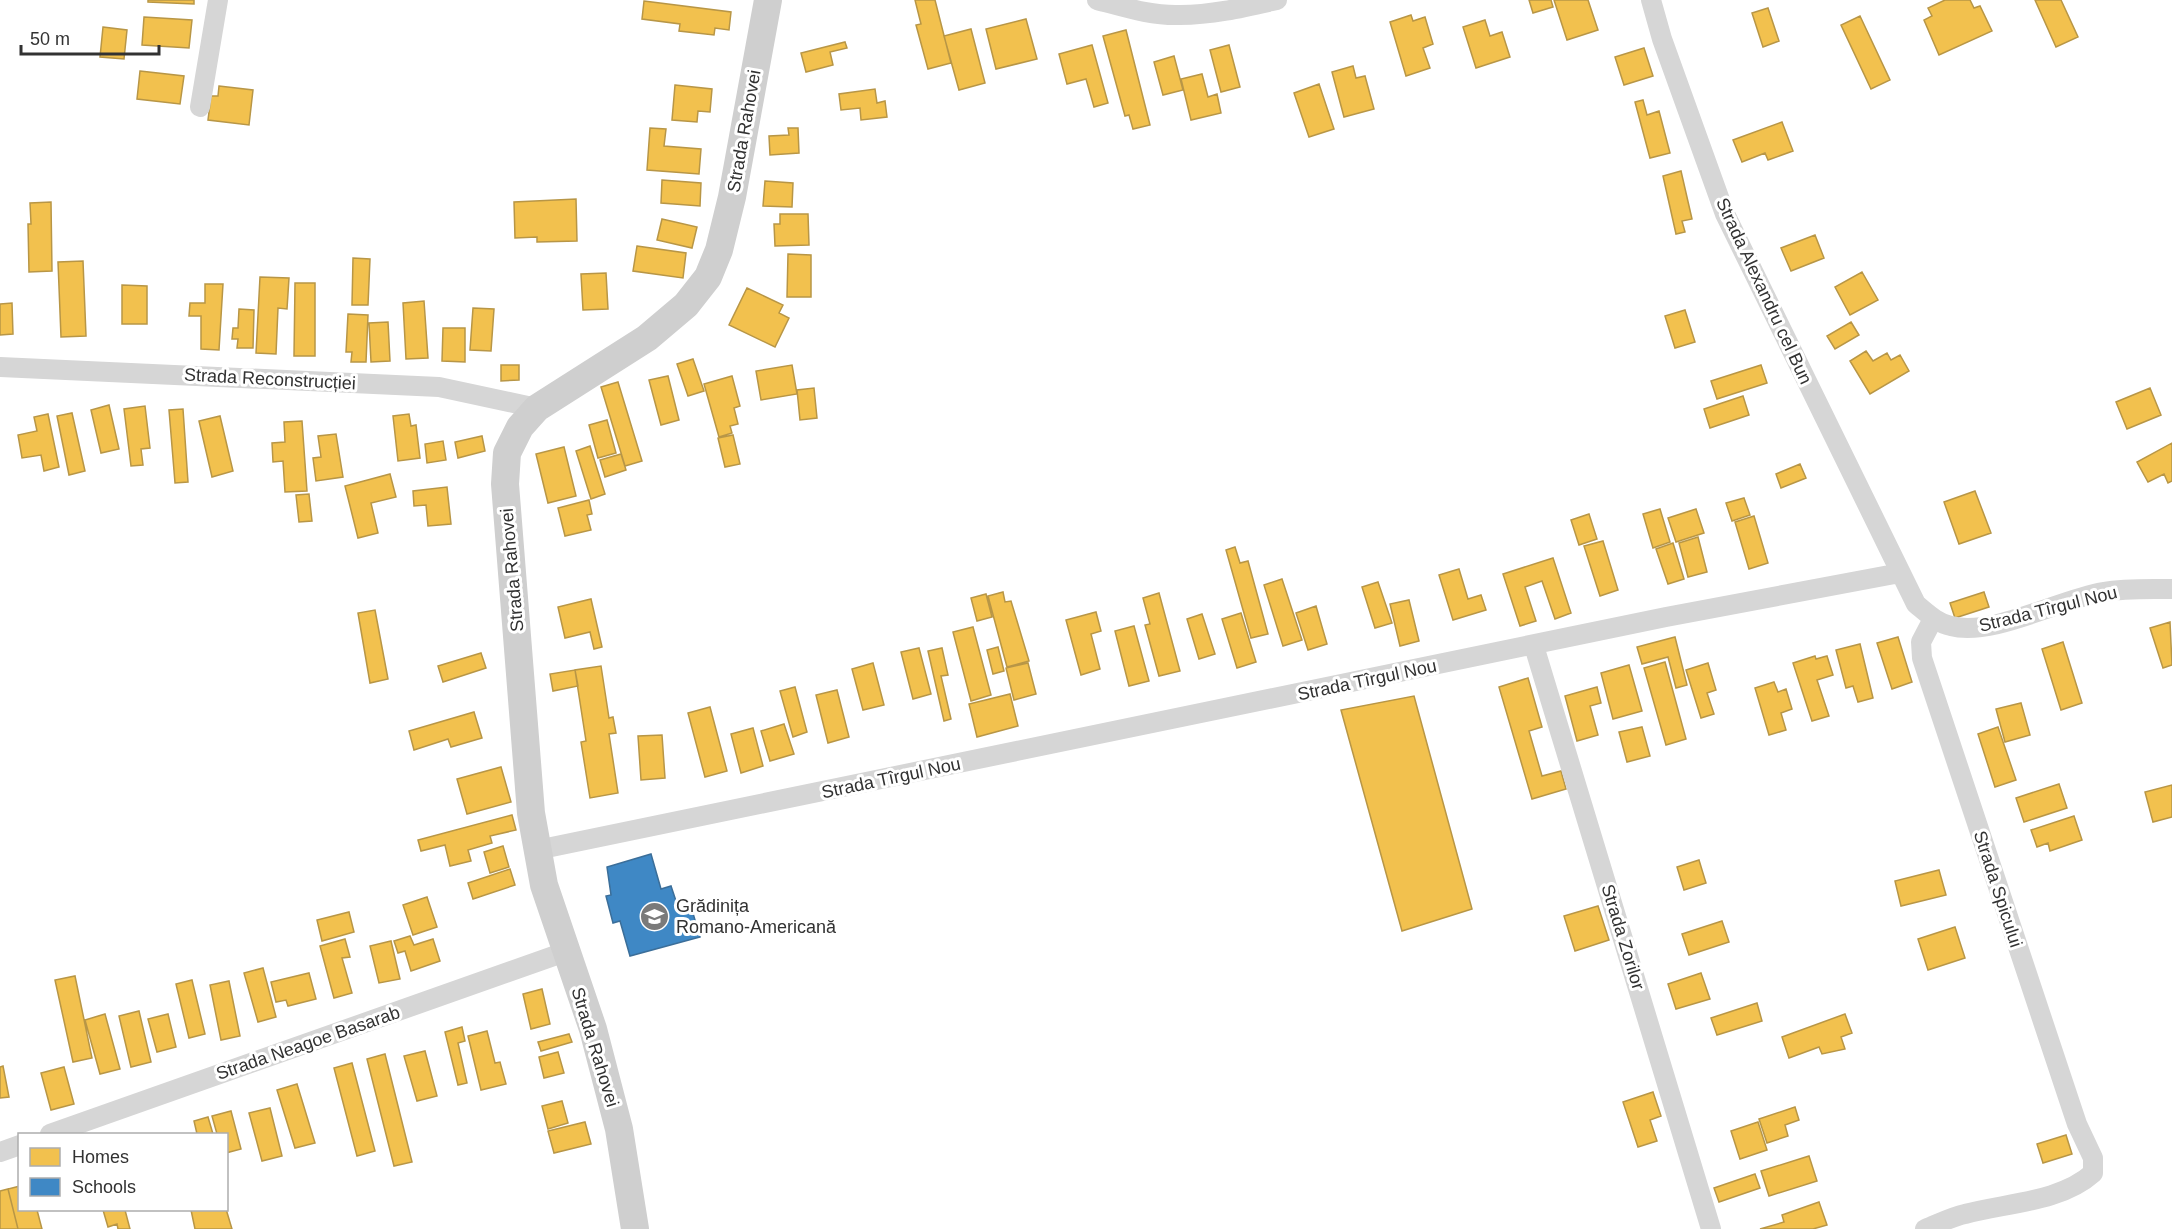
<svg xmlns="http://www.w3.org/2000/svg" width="2172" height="1229" viewBox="0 0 2172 1229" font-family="Helvetica,sans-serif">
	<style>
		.homes { fill: #f2c14e; stroke: #b89646; stroke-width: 1.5 }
		.schools { fill: #3f88c5; stroke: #3b6e99; stroke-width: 1.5 }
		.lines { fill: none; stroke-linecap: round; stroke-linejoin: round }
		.minor { stroke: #d6d6d6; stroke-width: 20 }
		.secondary { stroke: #cfcfcf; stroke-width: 28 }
		.labels { text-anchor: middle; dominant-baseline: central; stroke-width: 6; stroke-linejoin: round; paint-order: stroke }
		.street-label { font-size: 18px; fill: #323232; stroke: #fff }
		.poi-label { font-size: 18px; fill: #323232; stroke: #fff; text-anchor: start }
	</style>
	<rect width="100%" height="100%" fill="#fff"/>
	<path class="homes" d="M148 0H194V4L148 2Z
		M915 0H935L951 63 928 69 916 25 921 24Z
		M1529 0H1551L1553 7 1533 13Z
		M1554 0H1588L1598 30 1567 40Z
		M1945 0H1970L1974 8 1980 6 1992 31 1939 55 1924 20 1932 16 1928 8Z
		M2035 0H2061L2078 37 2056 47Z
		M644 1 731 12 729 30 715 28 714 35 679 31 680 24 642 19Z
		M1768 8 1779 41 1763 47 1752 13Z
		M1411 15 1413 21 1425 17 1433 44 1423 48 1430 68 1406 76 1390 22Z
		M1860 16 1890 80 1871 89 1841 25Z
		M144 17 192 20 189 48 142 45Z
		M1026 19 1037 59 996 69 986 29Z
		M1485 20 1490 36 1502 32 1510 57 1476 68 1463 27Z
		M103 27 127 30 124 59 100 57Z
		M971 29 985 83 959 90 944 36Z
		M1126 30 1150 125 1133 129 1129 115 1125 116 1103 36Z
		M845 42 847 48 830 52 833 65 806 72 801 53Z
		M1092 45 1108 103 1094 107 1086 79 1067 84 1059 54Z
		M1229 45 1240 87 1221 92 1210 50Z
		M1644 48 1653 76 1624 85 1615 57Z
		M1174 56 1183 90 1163 95 1154 62Z
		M1353 66 1356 78 1365 76 1374 109 1344 117 1332 72Z
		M140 71 184 76 180 104 137 99Z
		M1202 74 1208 97 1217 94 1221 113 1191 120 1181 79Z
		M1319 84 1334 129 1309 137 1294 93Z
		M675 85 712 89 710 112 698 111 697 122 672 120Z
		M219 86 253 90 249 125 208 120 211 96H218Z
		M875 89 877 103 885 101 887 117 861 120 860 108 841 110 839 94Z
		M1643 100 1647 115 1659 111 1670 153 1650 158 1635 102Z
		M1782 122 1793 151 1768 160 1765 153 1742 162 1733 140Z
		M650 128 666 129 664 146 701 149 699 174 647 170Z
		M788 128H798L799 153 770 155 769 136 789 135Z
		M1681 171 1692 219 1682 221 1685 232 1676 234 1663 176Z
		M662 180 701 183 700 206 661 203Z
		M765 181 793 183 792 207 763 206Z
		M576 199 577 241 537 242V237L515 238 514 202Z
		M51 202 52 271 29 272 28 224H31L30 203Z
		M780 214H808L809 245 775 246 774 224H780Z
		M662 219 697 227 692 248 657 240Z
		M1815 235 1824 258 1791 271 1781 248Z
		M637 246 686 253 683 278 633 271Z
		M788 254 811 255V297H787Z
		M353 258 370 259 368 305H352Z
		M83 261 86 336 61 337 58 262Z
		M1862 272 1878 300 1850 315 1835 287Z
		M606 273 608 309 583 310 581 274Z
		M260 277 289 278 287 309 278 308 276 354 256 353Z
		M295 283H315V356H294Z
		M205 284H223L219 350 201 349V316H189L190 303H205Z
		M122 285 147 286V324H122Z
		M747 288 783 305 779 313 789 318 775 347 729 325Z
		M424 301 428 358 406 359 403 303Z
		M12 303 13 334 0 335V304Z
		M473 308 494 309 491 351 470 350Z
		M239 309 254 310 253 348H237L238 339H232L233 328H238Z
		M1685 310 1695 342 1675 348 1665 316Z
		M348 314 368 315 366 362H351L352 352H346Z
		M388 322 390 361 371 362 369 323Z
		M1851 322 1859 335 1835 349 1827 336Z
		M443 328H465V362L442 361Z
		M1866 351 1873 361 1887 353 1891 360 1900 355 1909 371 1870 394 1850 361Z
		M693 359 704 391 688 396 677 364Z
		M501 365H519V380L501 381Z
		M792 365 797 394 761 400 756 371Z
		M1761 365 1767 383 1717 399 1711 381Z
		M668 376 679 420 661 425 649 380Z
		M732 376 740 406 734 408 738 424 730 426 732 433 719 437 704 384Z
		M618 382 642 461 625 466 601 387Z
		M814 388 817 418 800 420 797 390Z
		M2150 388 2161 415 2127 429 2116 402Z
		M1743 396 1749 415 1710 428 1704 409Z
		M109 405 119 449 101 453 91 410Z
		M145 406 150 448 141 449 143 465 131 466 124 409Z
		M183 409 188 482 175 483 169 410Z
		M72 413 85 471 69 475 57 416Z
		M48 414 59 467 44 471 41 455 22 458 18 435 37 431 34 417Z
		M409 414 411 426 416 425 420 458 398 461 393 416Z
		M220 416 233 471 212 477 199 421Z
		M607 420 616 453 598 458 589 425Z
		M302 421 307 491 285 492 283 461 273 462 272 443 285 442 284 422Z
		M336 434 343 477 316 481 313 458 321 457 318 436Z
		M733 435 740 464 725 467 718 438Z
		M482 436 485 451 458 458 455 442Z
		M443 441 446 460 427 463 425 444Z
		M2172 443V481L2168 483 2164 474 2148 482 2137 462Z
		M590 446 605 494 591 499 576 451Z
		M564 447 576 496 548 503 536 454Z
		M621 454 626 470 605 477 600 460Z
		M1800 464 1806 478 1781 488 1776 474Z
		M390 474 396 497 371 503 378 533 358 538 345 486Z
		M447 487 451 524 428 526 426 505 414 506 413 491Z
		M1975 491 1991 533 1959 544 1944 502Z
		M309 494 312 521 299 522 296 495Z
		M1744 498 1750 515 1732 521 1726 503Z
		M589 500 592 514 587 515 591 530 565 536 558 508Z
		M1660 509 1670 542 1653 548 1643 514Z
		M1696 509 1704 533 1676 542 1668 518Z
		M1589 514 1597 539 1579 545 1571 520Z
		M1754 516 1768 563 1749 569 1735 522Z
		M1698 537 1707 572 1688 577 1679 543Z
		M1603 541 1618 590 1600 596 1584 546Z
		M1673 543 1684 579 1668 584 1656 549Z
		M1235 547 1240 563 1248 561 1268 634 1251 638 1226 550Z
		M1553 558 1571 613 1555 619 1542 581 1525 587 1536 621 1520 626 1503 574Z
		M1459 569 1468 599 1481 595 1486 610 1453 620 1439 575Z
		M1282 579 1302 640 1283 646 1264 585Z
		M1378 582 1392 623 1375 628 1362 587Z
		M1003 592 1005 602 1011 601 1029 661 1007 667 988 596Z
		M1984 592 1989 607 1955 618 1950 603Z
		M1159 593 1180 671 1159 676 1145 625 1150 624 1143 598Z
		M986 594 992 617 977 621 971 598Z
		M591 599 602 647 594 649 590 632 565 638 558 607Z
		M1409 600 1419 641 1400 646 1390 604Z
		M1316 606 1327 644 1308 650 1296 613Z
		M375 610 388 679 370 683 358 613Z
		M1096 612 1101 631 1091 634 1100 669 1081 675 1066 620Z
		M1241 613 1256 662 1237 668 1222 619Z
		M1202 614 1215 654 1199 659 1187 619Z
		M2170 622 2172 665 2163 668 2150 628Z
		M1134 626 1149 681 1129 686 1115 631Z
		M973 627 991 695 971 701 953 632Z
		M1675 637 1687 685 1676 688 1668 657 1642 664 1637 647Z
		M1898 637 1912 682 1892 689 1877 643Z
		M2063 642 2082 703 2061 710 2042 649Z
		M1860 644 1873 698 1858 702 1853 686 1846 688 1836 650Z
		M998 647 1004 671 993 674 987 650Z
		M919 648 931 694 913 699 901 652Z
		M942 648 948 675 941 676 951 719 944 721 928 651Z
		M481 653 486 668 443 682 438 666Z
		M1815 656 1816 659 1827 656 1833 675 1817 680 1829 716 1812 721 1793 663Z
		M1665 662 1686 739 1666 745 1644 668Z
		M873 663 884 705 863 710 852 669Z
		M1028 663 1036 694 1014 700 1006 668Z
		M1708 663 1716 690 1707 693 1714 714 1701 718 1686 670Z
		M1629 665 1642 711 1613 719 1601 673Z
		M601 666 609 718 613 717 616 733 609 734 618 793 590 798 581 742 586 741 575 670Z
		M575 670 578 686 553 691 550 674Z
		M1528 678 1542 727 1529 731 1542 776 1561 771 1566 789 1532 799 1499 687Z
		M1774 682 1778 692 1786 689 1792 709 1781 713 1786 730 1769 735 1755 688Z
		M795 687 807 732 793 737 780 691Z
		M1597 687 1601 703 1590 706 1598 735 1577 741 1565 696Z
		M837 690 849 737 828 743 816 695Z
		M1010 694 1018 726 977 737 969 704Z
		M1414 696 1472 909 1402 931 1341 710Z
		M2021 703 2030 735 2005 742 1996 709Z
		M710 707 727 771 705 777 688 713Z
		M474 712 482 738 451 747 448 739 414 750 409 731Z
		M784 724 794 754 770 761 761 731Z
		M1642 727 1650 756 1627 762 1619 732Z
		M1998 727 2016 780 1995 787 1978 734Z
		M753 728 763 766 741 773 731 734Z
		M662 735 665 778 641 780 638 736Z
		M501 767 511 802 467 814 457 779Z
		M2059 784 2067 808 2024 822 2016 798Z
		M2172 785V817L2153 822 2145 792Z
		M512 815 516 830 490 836 492 843 468 850 471 861 450 866 445 845 421 851 418 840Z
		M2074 816 2082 840 2050 851 2048 843 2037 847 2031 830Z
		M503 846 509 867 490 873 484 852Z
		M1699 860 1706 883 1684 890 1677 867Z
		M510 869 515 885 473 899 468 883Z
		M1939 870 1946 895 1901 906 1895 881Z
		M427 897 437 927 413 935 403 905Z
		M1598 906 1609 940 1575 951 1564 916Z
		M349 912 354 932 322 941 317 920Z
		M1722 921 1729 942 1689 955 1682 934Z
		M1955 927 1965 958 1928 970 1918 939Z
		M410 936 414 945 433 939 440 961 411 971 405 951 398 953 394 941Z
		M345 939 350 957 342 958 352 993 334 998 320 946Z
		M391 941 400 979 379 983 370 946Z
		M263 968 276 1017 258 1022 244 973Z
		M309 973 316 999 288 1006 286 1000 276 1002 271 982Z
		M1701 973 1710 999 1676 1009 1668 984Z
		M75 976 92 1058 73 1062 55 980Z
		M192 980 205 1034 189 1038 176 984Z
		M229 981 240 1036 221 1040 210 985Z
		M542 989 550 1024 531 1029 523 994Z
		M1757 1003 1762 1021 1717 1035 1711 1018Z
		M139 1011 151 1062 131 1067 119 1016Z
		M105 1014 120 1069 100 1074 85 1020Z
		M168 1014 176 1047 157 1052 148 1019Z
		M1845 1014 1852 1033 1841 1037 1845 1049 1822 1054 1819 1047 1789 1058 1782 1037Z
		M462 1027 465 1041 458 1043 467 1083 458 1085 445 1032Z
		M487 1031 495 1063 500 1062 506 1084 481 1090 468 1036Z
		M569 1034 572 1042 541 1051 538 1042Z
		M425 1051 437 1096 417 1101 404 1056Z
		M558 1052 564 1073 544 1078 539 1057Z
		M385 1054 412 1162 394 1166 367 1059Z
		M352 1063 375 1151 357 1156 334 1068Z
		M3 1066 9 1097 0 1098V1067Z
		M64 1067 74 1104 51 1110 41 1073Z
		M297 1084 315 1143 295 1148 277 1090Z
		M1653 1092 1661 1116 1650 1120 1657 1141 1638 1147 1623 1102Z
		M562 1101 568 1123 548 1129 542 1106Z
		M1795 1107 1799 1120 1785 1125 1788 1136 1767 1143 1759 1119Z
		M270 1108 282 1156 262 1161 249 1113Z
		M231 1111 241 1149 226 1153V1134H217L212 1116Z
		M208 1117 213 1134H197L194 1121Z
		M585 1122 591 1144 554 1153 548 1131Z
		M1758 1122 1767 1150 1740 1159 1731 1131Z
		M2066 1135 2072 1154 2043 1163 2037 1144Z
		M1809 1156 1817 1181 1769 1196 1761 1171Z
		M1755 1174 1760 1188 1719 1202 1714 1188Z
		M20 1186V1210H37L42 1229H18L8 1189Z
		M8 1189 18 1229H0V1191Z
		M1819 1202 1827 1225 1813 1229H1760L1784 1222 1782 1215Z
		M226 1209 232 1229H195L191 1210Z
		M103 1210H125L130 1229H118L117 1224 108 1227Z"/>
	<path class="schools" d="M651 854 661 889 671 886 680 913 692 910 700 937 630 956 620 921 613 923 606 896 611 895 607 867Z"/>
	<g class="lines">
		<path class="minor" d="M1097 0C1124 7 1151 16 1180 15 1213 15 1246 7 1277 0
			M1651 0 1662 39 1725 214 1916 604C1927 613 1937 623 1951 626 1992 637 2060 599 2103 592 2126 588 2149 589 2172 589
			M200 107 218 0
			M0 367 439 387 537 408
			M1534 646 1711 1229
			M537 850 1666 617 1900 573
			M50 1134 565 952
			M0 1152 20 1145
			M1925 1229C1938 1224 1951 1217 1965 1214 2006 1203 2061 1202 2093 1173V1158L2077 1124 1922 658 1921 642 1933 619"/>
		<path class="secondary" d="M635 1229 619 1129 593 1029 544 885 531 813 505 484 507 453 520 427 537 408 647 338 686 305 708 277 719 250 732 197 768 0"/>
	</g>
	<defs>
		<symbol id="school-disc" viewBox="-11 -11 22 22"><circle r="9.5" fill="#7a7a7a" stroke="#fff"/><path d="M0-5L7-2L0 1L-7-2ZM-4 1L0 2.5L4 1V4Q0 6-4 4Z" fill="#fff"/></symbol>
	</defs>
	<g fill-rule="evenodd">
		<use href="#school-disc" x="638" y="900" width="33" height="33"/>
	</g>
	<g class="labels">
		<g class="street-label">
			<text transform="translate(744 131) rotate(-80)">Strada Rahovei</text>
			<text transform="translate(1764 291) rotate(65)">Strada Alexandru cel Bun</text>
			<text transform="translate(270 379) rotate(3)">Strada Reconstrucției</text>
			<text transform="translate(512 570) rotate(-95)">Strada Rahovei</text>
			<text transform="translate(2048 609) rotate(-14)">Strada Tîrgul Nou</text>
			<text transform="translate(1367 680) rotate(-12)">Strada Tîrgul Nou</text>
			<text transform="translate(891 778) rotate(-12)">Strada Tîrgul Nou</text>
			<text transform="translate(1998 889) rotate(72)">Strada Spicului</text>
			<text transform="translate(1623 937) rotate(73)">Strada Zorilor</text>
			<text transform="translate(308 1043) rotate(-19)">Strada Neagoe Basarab</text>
			<text transform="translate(595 1047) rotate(73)">Strada Rahovei</text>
		</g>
		<g class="poi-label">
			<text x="676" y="906">Grădinița<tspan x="676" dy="21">Romano-Americană</tspan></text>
		</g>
	</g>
	<rect x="18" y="1133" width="210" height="78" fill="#ffffff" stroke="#adadad" stroke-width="1.5"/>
	<rect x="30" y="1148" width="30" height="18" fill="#f2c14e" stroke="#adadad" stroke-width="1.5"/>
	<text x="72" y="1163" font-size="18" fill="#323232">Homes</text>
	<rect x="30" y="1178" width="30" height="18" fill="#3f88c5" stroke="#adadad" stroke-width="1.5"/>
	<text x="72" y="1193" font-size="18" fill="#323232">Schools</text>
	<path d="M21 45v9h138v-9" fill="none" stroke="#323232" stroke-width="3"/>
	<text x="30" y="45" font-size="18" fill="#323232" stroke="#ffffff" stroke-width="4.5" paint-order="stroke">50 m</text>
</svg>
